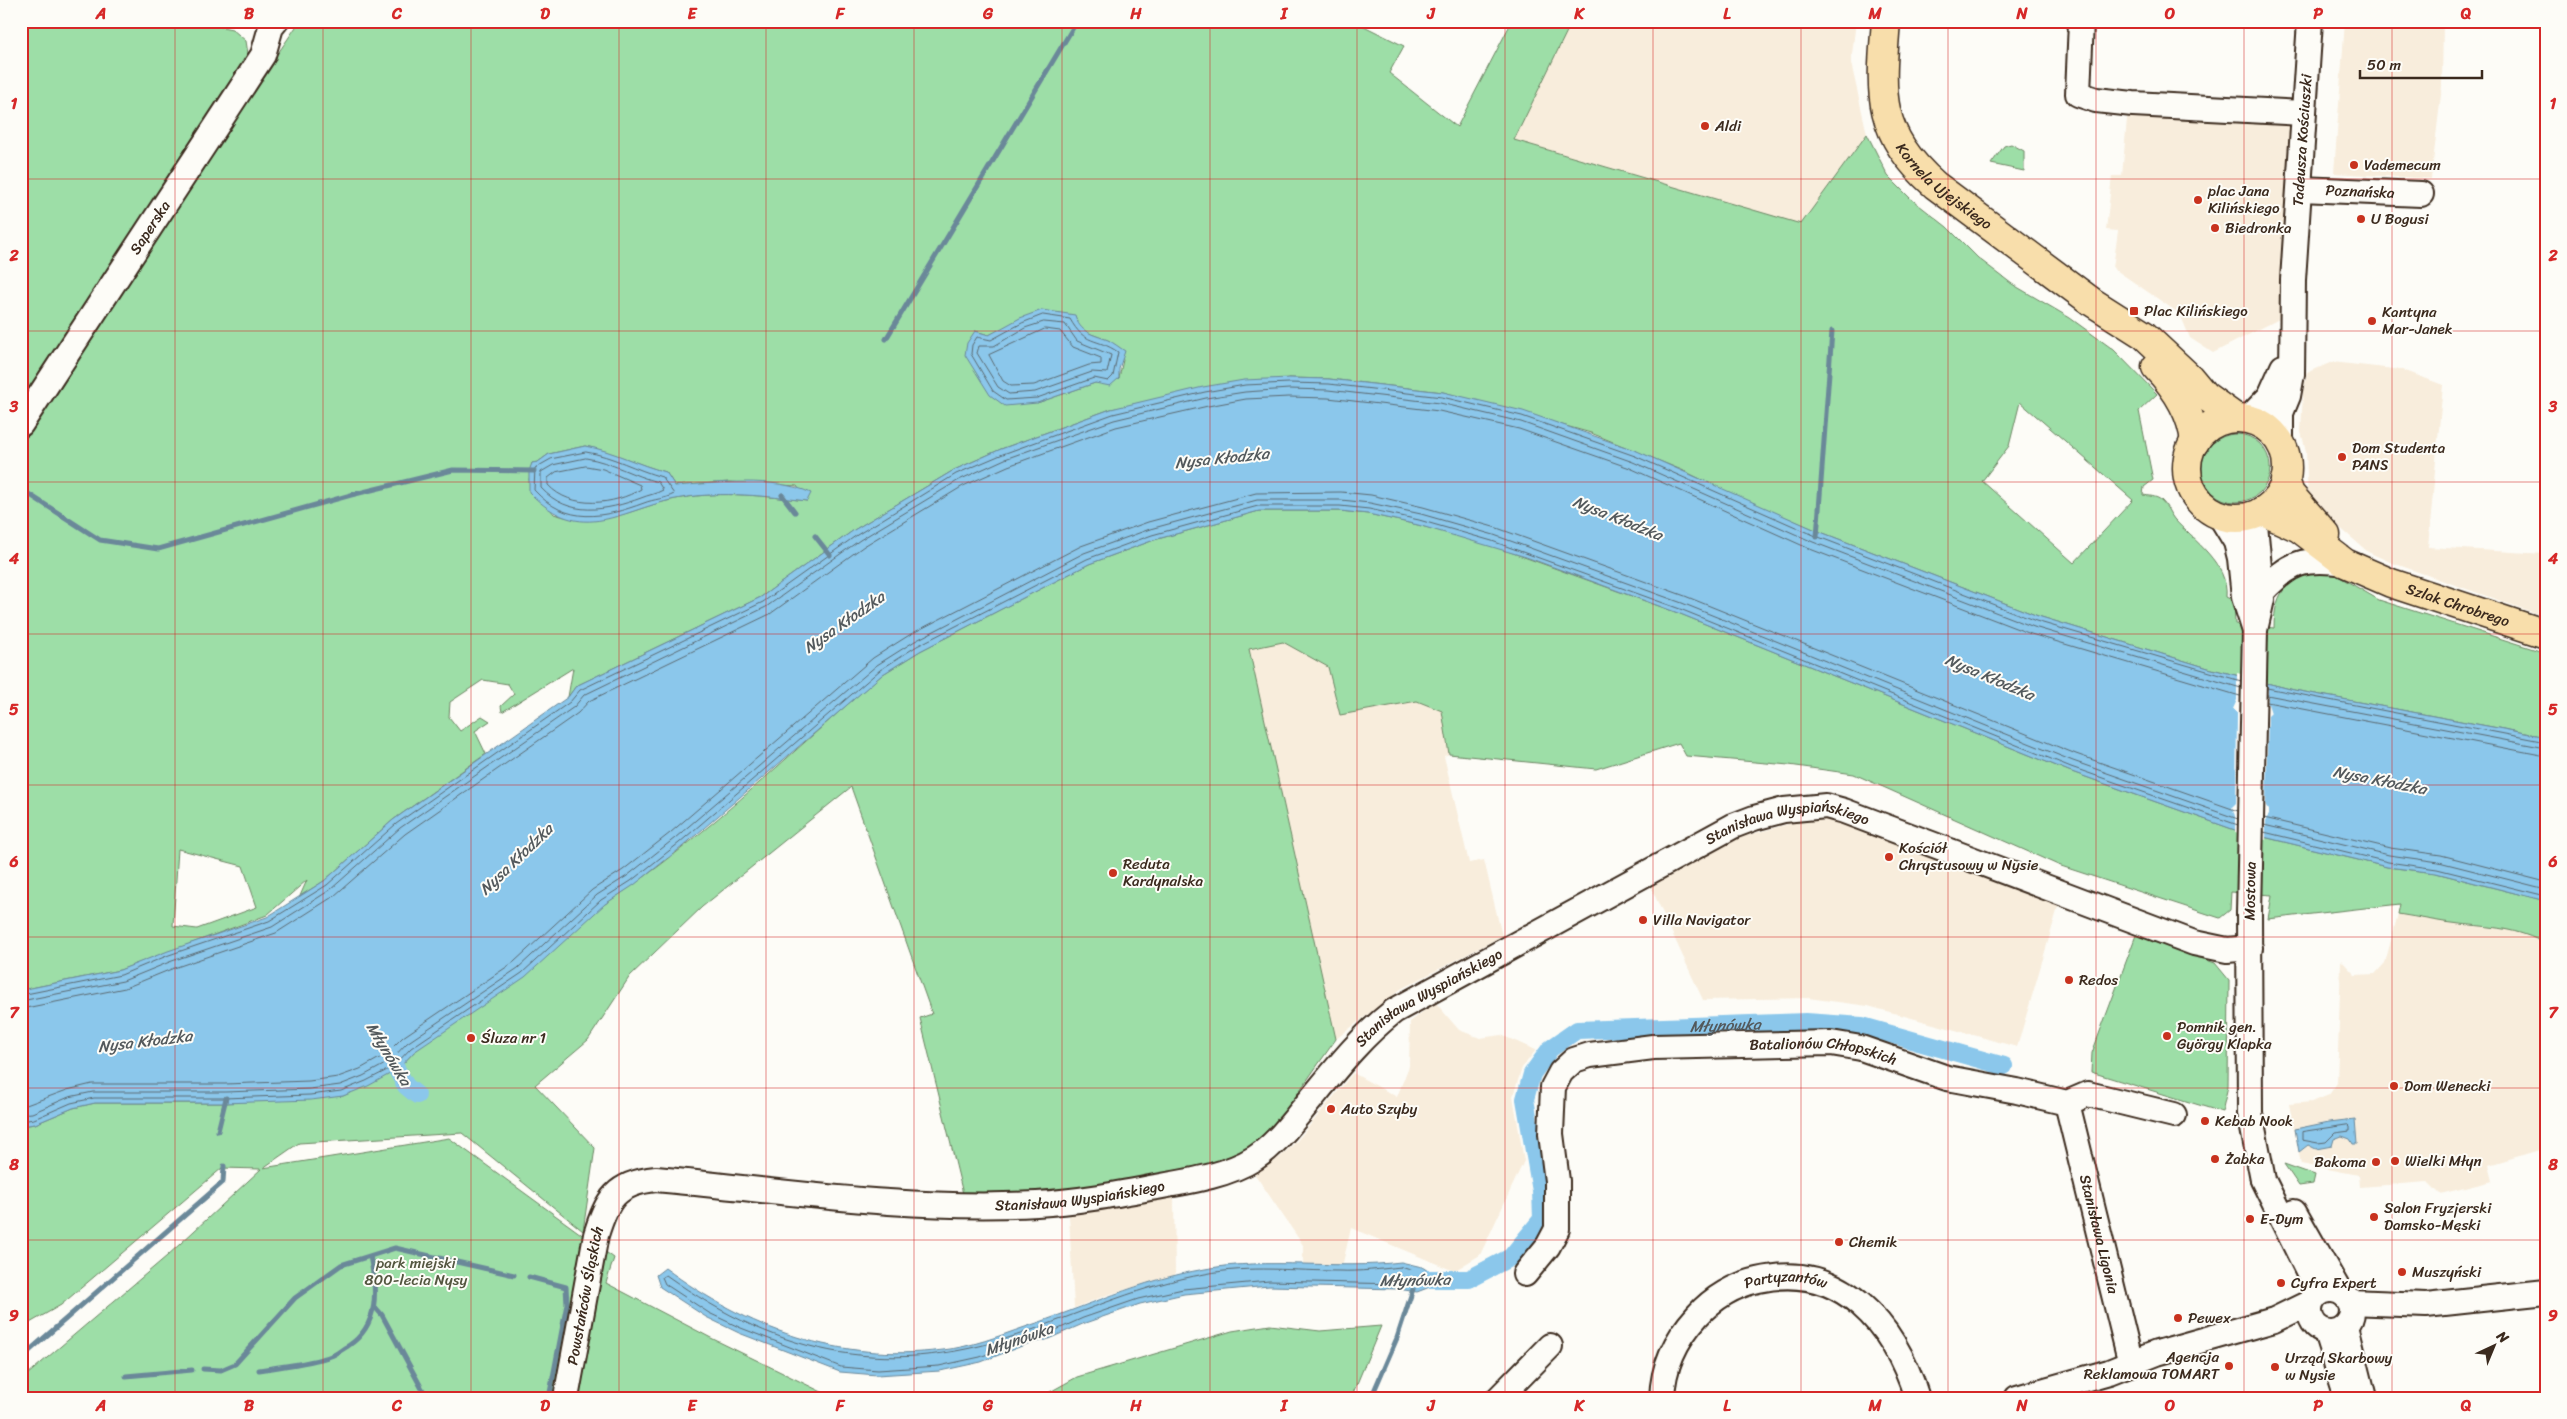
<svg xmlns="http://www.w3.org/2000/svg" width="2567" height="1419" viewBox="0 0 2567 1419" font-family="Sriracha,sans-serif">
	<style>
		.built { fill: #f8eddc }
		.green { fill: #9ddea7; stroke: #6c8462; fill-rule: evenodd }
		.water { fill: #8bc7eb; stroke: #6b8899 }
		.pier { fill: #fdfcf7 }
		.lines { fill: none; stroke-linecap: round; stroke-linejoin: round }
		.shore { stroke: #5b6970; stroke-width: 1 }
		.stream { stroke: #6b8899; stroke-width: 5 }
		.canal { stroke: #8bc7eb; stroke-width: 18 }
		.minor-casing { stroke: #3b2a1e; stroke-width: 28 }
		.major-casing { stroke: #3b2a1e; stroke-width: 31 }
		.minor { stroke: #fdfcf7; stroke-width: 24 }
		.major { stroke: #f8deab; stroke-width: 28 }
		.grid { fill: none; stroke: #d62828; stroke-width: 1; stroke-opacity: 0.55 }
		.poi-dot { fill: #c8321e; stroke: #fdfcf7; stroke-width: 2 }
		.labels { text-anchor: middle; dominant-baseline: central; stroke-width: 4; stroke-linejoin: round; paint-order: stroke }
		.poi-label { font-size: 15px; fill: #3b2a1e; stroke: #fdfcf7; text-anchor: start }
		.street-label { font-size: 15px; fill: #3b2a1e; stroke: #fdfcf7 }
		.park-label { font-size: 15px; fill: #545740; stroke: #fdfcf7 }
		.water-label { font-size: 16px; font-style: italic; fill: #53595c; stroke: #fdfcf7 }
		.neatline { fill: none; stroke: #d62828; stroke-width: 2 }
		.grid-label { font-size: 16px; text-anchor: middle; font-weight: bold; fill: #d62828 }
	</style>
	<rect width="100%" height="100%" fill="#fdfcf7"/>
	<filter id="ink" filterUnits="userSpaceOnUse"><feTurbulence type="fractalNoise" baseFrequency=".02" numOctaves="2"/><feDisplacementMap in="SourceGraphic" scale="10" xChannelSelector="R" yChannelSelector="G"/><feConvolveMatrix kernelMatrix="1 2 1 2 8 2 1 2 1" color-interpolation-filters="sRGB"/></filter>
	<g filter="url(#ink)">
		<path class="built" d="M1572 21H1856L1851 63 1867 134 1801 224 1514 140Z
			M2345 21H2443L2442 86 2431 179 2334 173Z
			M2129 96 2283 107 2293 129 2281 318 2213 353 2190 338 2180 314 2113 268 2118 231 2106 230 2112 176H2122Z
			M2332 362 2403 370 2443 385 2428 547 2546 554V617L2390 562 2368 552 2308 500 2306 451 2301 432 2303 392 2307 373Z
			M1283 642 1328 667 1340 715 1417 701 1442 711 1449 754 1444 756 1469 863 1484 860 1502 936 1401 989 1336 1039 1248 648Z
			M1815 817 1841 821 2059 904 2017 1047 1868 1006 1808 998 1703 1000 1649 883 1737 838Z
			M2398 914 2458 924 2504 928 2529 934 2546 944V1148L2489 1165 2493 1181 2440 1194 2428 1182 2360 1187 2359 1175 2301 1164 2289 1104 2312 1102 2329 1095 2337 1083 2341 960 2355 975 2375 974 2385 963Z
			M1435 1002 1459 1030 1480 1038 1501 1035 1536 1050 1522 1068 1513 1096 1524 1161 1480 1255 1454 1271 1351 1228 1342 1267 1303 1266V1245L1254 1173 1280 1157 1296 1142 1353 1073 1397 1097 1409 1066 1410 1022Z
			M1174 1197 1175 1275 1107 1295 1074 1308 1069 1215Z"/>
		<path class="green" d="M21 21H194L232 29 246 41 249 60 227 128 300 21H1354L1404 46 1389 73 1457 127 1512 21H1572L1514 140 1801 224 1867 134 1888 176 1910 198 1947 227 1978 258 2012 284 2070 318 2114 350 2157 394 2139 411 2153 480 2144 487 2143 495C2149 496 2156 496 2161 500 2167 505 2169 513 2174 519 2194 541 2229 564 2226 597L2234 601 2235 624 2274 628C2274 589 2290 576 2326 569L2379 600 2546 653V737L2294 690 2208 668 2038 616 1818 531 1731 494 1684 471 1591 433 1443 392 1329 379 1289 378 1111 409 1001 449 954 470 854 530 761 597 576 686 568 697 573 668 502 712 501 706 514 694 508 684 483 680 450 702 449 717 460 731 482 716 490 721 475 731 486 754 393 820 324 881 300 896 307 880 267 915 120 970 21 990V446L45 407 21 411ZM1077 324 1083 331 1110 341 1123 360 1119 378 1095 383 1037 403 975 331 989 335 998 331ZM2020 402 2133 500 2074 563 1982 481 2009 446ZM585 446C614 452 638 465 666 472L675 486 729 482 797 486 807 501C765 496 723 491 681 498 633 506 606 531 554 514L529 480 532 463 538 462 549 454ZM178 849 243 866 257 907 197 929 173 926Z
			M2011 144 2024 151V171L1991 164 2004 146Z
			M2202 468a34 34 0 1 1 68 0a34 34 0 1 1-68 0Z
			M1259 511H1340L1368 514 1418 525 1491 545 1678 613 2069 771 2235 830 2387 867 2436 873 2546 901V944C2518 928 2490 927 2460 924 2439 922 2418 917 2398 914L2400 904 2268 919 2272 895 2231 892 2230 910 2220 918 2058 865 1854 774 1789 765 1686 756 1679 743 1596 769 1449 754 1442 711 1417 701 1340 715 1328 667 1283 642 1249 649 1336 1039 1262 1144 1206 1165 1074 1189 964 1198 920 1018 932 1014 851 787 702 907 630 976 588 1040 535 1085 595 1148 583 1231 462 1133 299 1143 263 1168 449 1138 614 1258 606 1283 711 1338 832 1397 838 1398H21V1380L167 1256 261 1169 222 1168 61 1305 21 1328V1126L35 1124 73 1108 95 1103H224L343 1096 397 1070 414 1052 605 904C705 839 791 751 883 674L920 651 1089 564 1154 540Z
			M2136 935 2215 963 2229 980 2228 1086 2222 1112 2091 1072 2092 1053Z
			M2284 1164 2315 1175 2313 1184 2299 1186Z
			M1270 1325 1320 1331 1381 1326 1351 1398H1039L1077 1377 1232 1331Z"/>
		<path class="water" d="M1042 310 1075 315C1080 333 1092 334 1108 340 1114 343 1120 348 1125 351L1119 369V378L1110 386 1095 383 1037 403 1005 406 990 395 965 355 967 343 975 331 989 335 1020 318Z
			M1289 378 1329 379 1443 392 1523 411 1637 451 1818 531 2038 616 2208 668 2294 690 2546 737V901L2436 873 2387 867 2235 830 2069 771 1678 613 1526 557 1418 525 1368 514 1340 511H1259L1154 540 1089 564 920 651 883 674 682 847 634 885 605 904 525 977 414 1052 397 1070 368 1086 343 1096 311 1100 224 1103H95L73 1108 35 1124 21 1126V990L120 970 168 951 267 917 324 881 393 820 568 697 576 686 761 597 854 530 954 470 1001 449 1111 409 1203 387 1244 380Z
			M585 446C614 451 638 465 666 472L675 486C714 483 776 476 811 493L807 501C765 496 724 491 681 498 621 508 583 548 529 492V471L532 463 538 462 549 454Z
			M2355 1119 2357 1144H2353L2350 1139 2342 1136 2334 1139 2332 1146 2316 1149 2308 1145 2299 1152 2295 1129 2329 1122Z
			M1401 1262 1422 1267 1433 1274 1430 1287 1417 1292 1398 1289 1269 1286 1184 1294 1140 1304 1085 1323 1046 1340 1027 1344 981 1362 940 1371 877 1375 840 1372 739 1333 706 1317 660 1287 656 1275 665 1268C748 1329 839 1363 943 1350 971 1347 999 1336 1025 1327 1086 1307 1140 1280 1205 1269 1269 1257 1336 1270 1401 1262Z"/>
		<path class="pier" d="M2237 673 2268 681V704L2271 713 2268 716 2266 806 2269 810V815L2266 819V840L2235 832V816L2232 807 2236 803 2237 713 2233 709 2237 700Z"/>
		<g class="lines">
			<path class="shore" d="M1043 315 1070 319C1085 346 1096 337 1118 352L1113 376 1108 381 1094 378 1037 398 1006 400 993 391 971 354 972 345 977 337 991 340 1022 323Z
				M1044 322 1065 324 1077 341 1111 355 1107 373 1092 372 1035 392 1009 394 998 387 977 353 979 346H994L1025 328Z
				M1045 329 1060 331 1073 347 1101 358V364L1089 365 1034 385 1011 386 1003 381 989 355Z
				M586 452C613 456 636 470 662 477L674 494C665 499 654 499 644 503 603 518 567 526 534 490L535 468 551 459Z
				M586 458C612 462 633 476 658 482L663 490C656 494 648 495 641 498 606 511 569 518 541 488V472L553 465Z
				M586 466 603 469 640 485 641 489C615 505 571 510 548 485V478L556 472Z
				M2267 688 2546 742
				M2267 695 2546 748
				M2267 702 2546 756
				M2264 818 2390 848 2441 855 2546 882
				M2264 825 2389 855 2439 862 2546 889
				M2264 832 2388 862 2437 869 2546 896
				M21 995 121 975 169 955 269 921 327 885 396 824 570 702 580 690 763 602 857 535 956 474 1003 454 1113 414 1205 392 1245 385 1289 383 1329 384 1442 397 1522 416 1635 456 1816 536 2036 621 2241 681
				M21 1001 123 981 172 961 272 927 330 890 400 828 574 707 584 695 766 607 860 540 959 480 1005 459 1114 420 1206 398 1245 392 1289 389 1328 390 1440 403 1521 422 1633 462 1813 542 2034 627 2241 688
				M21 1009 125 988 174 968 276 933 334 896 405 834 578 713 589 701 770 614 864 546 963 486 1008 466 1116 427 1208 406 1246 399 1289 397 1328 398 1439 411 1519 429 1630 468 1810 549 2031 634 2240 696
				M21 1107 67 1090 92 1084H225L309 1081 338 1077 360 1069 385 1055 403 1037 514 962 592 890 623 870 670 833 873 658 911 634 1081 546 1148 522 1256 493 1341 492 1371 495 1423 507 1497 528 1685 596 2076 754 2238 811
				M21 1114 32 1113 69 1097 93 1092H225L310 1089 340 1085 363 1076 389 1062 407 1043 518 968 597 895 627 876 675 838 877 665 915 641 1084 553 1150 529 1257 500H1341L1370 503 1421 514 1494 535 1682 603 2073 761 2238 819
				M21 1121 34 1119 71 1103 94 1098H224L310 1095 341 1091 366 1081 393 1067 411 1048 522 973 601 900 631 881 679 843 880 670 917 646 1087 559 1152 535 1258 506H1340L1369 509 1419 520 1492 541 1680 609 2071 767 2238 825
				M2348 1125 2350 1127V1131L2335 1133 2326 1142 2318 1143 2302 1140V1132Z
				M1401 1267 1426 1275V1282L1416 1287 1398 1284 1269 1281 1183 1289 1138 1299 1083 1318 1045 1335 1026 1339 980 1357 939 1366 878 1370 841 1367 741 1328 709 1313 665 1284 662 1277 666 1275C782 1358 893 1380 1029 1331 1088 1310 1143 1285 1205 1274 1249 1265 1295 1271 1339 1271 1360 1272 1381 1269 1401 1267Z"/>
			<path class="stream" d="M886 339 1077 21
				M21 489 100 540 158 549 351 495 453 470 534 471
				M782 495 795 512
				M815 536 830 555
				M1817 537 1832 331
				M218 1131 226 1098
				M529 1277 566 1287 567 1304 549 1398
				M375 1307 382 1315 427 1398
				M21 1358 223 1182 224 1166
				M203 1369 221 1370 235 1364 295 1298 341 1265 395 1248 514 1275
				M259 1370C282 1366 309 1364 331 1356 337 1354 342 1349 348 1346 380 1325 377 1289 370 1256
				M126 1376 192 1370
				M1371 1398 1397 1338 1414 1286"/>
			<g class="canal">
				<path d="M385 1049 406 1086 417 1095"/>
				<path id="s1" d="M1409 1279H1469L1511 1257 1542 1219 1541 1191 1525 1099 1532 1074 1550 1049 1577 1030 1806 1022 1862 1026 2004 1066"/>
			</g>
			<defs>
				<g id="minor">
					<path d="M2081 21 2078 94 2096 100 2133 104 2302 113"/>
					<path id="s2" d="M2300 189 2421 194"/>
					<path d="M2248 419 2270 396 2283 367"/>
					<path id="s3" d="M21 424 263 55 271 27 276 21"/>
					<path id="s4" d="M2281 444V413L2288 396 2292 374 2293 280 2310 21"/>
					<path d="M2219 514 2236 542 2240 558 2244 597 2254 628"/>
					<path d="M2254 514 2262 599 2255 630 2249 913 2250 1113 2263 1180 2311 1277 2314 1297"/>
					<path d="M2262 592C2290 562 2304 557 2345 563"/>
					<path id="s5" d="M2067 1103 2131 1364"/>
					<path d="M2294 1212 2339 1291"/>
					<path id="s6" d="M1525 1274 1548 1246 1557 1229V1181L1551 1134 1553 1087 1561 1072 1574 1060 1590 1055 1653 1047 1831 1043 1861 1048 1947 1078 2017 1091 2067 1103 2088 1094 2174 1115"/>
					<circle cx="2331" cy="1311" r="21"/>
					<path d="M2350 1302 2426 1305 2546 1292"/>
					<path d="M2346 1326 2364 1398"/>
					<path d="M2326 1332 2347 1398"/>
					<path id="s7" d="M566 1398 596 1235C607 1199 616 1183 656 1179 782 1191 909 1211 1037 1204 1075 1202 1113 1195 1150 1188 1184 1182 1225 1177 1255 1158 1275 1145 1288 1127 1303 1109 1332 1074 1358 1039 1394 1011L1733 826 1754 818 1784 810 1826 806 1844 811 2194 943 2227 950 2250 948"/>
					<path d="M1499 1398 1550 1346"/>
					<path id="s8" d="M1662 1398C1663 1366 1676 1339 1697 1316 1713 1298 1735 1285 1758 1280 1842 1260 1895 1326 1917 1398"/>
					<path d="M2017 1398 2109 1372 2157 1353 2274 1320 2311 1302"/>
				</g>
				<g id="major">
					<path id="s9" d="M1886 21C1880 95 1876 132 1935 185L2092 302 2144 335 2189 377 2204 395 2236 418"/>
					<path d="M2156 367C2176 388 2192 412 2195 442"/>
					<circle cx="2237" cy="468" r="50"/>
					<path d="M2285 480 2290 494 2326 535"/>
					<path id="s10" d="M2262 511 2299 528 2345 563 2391 583 2546 634"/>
				</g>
			</defs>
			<use href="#minor" class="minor-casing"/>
			<use href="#major" class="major-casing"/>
			<use href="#minor" class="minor"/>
			<use href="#major" class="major"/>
		</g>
	</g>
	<path class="grid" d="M175 21V1398M323 21V1398M471 21V1398M619 21V1398M766 21V1398M914 21V1398M1062 21V1398M1210 21V1398M1357 21V1398M1505 21V1398M1653 21V1398M1801 21V1398M1948 21V1398M2096 21V1398M2244 21V1398M2392 21V1398M21 179H2546M21 331H2546M21 482H2546M21 634H2546M21 785H2546M21 937H2546M21 1088H2546M21 1240H2546"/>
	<g class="poi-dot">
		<circle cx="1705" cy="126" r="5"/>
		<circle cx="2354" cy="165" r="5"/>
		<circle cx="2198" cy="200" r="5"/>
		<circle cx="2361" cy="219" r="5"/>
		<circle cx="2215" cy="228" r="5"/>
		<rect x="2129" y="306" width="10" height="10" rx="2.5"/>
		<circle cx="2372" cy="321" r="5"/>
		<circle cx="2342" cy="457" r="5"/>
		<circle cx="1889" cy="857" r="5"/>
		<circle cx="1113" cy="873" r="5"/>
		<circle cx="1643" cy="920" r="5"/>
		<circle cx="2069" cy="980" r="5"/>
		<circle cx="2167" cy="1036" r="5"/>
		<circle cx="471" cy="1038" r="5"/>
		<circle cx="2394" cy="1086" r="5"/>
		<circle cx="1331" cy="1109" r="5"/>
		<circle cx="2205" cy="1121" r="5"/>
		<circle cx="2215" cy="1159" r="5"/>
		<circle cx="2395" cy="1161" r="5"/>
		<circle cx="2376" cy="1162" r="5"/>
		<circle cx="2374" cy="1217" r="5"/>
		<circle cx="2250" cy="1219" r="5"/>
		<circle cx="1839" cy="1242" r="5"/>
		<circle cx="2402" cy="1272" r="5"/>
		<circle cx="2281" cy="1283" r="5"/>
		<circle cx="2178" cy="1318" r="5"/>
		<circle cx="2229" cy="1366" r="5"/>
		<circle cx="2275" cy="1367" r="5"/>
	</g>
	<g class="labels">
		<g class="poi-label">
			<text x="1715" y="126">Aldi</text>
			<text x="2364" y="165">Vademecum</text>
			<text x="2208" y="191">plac Jana<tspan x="2208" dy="17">Kilińskiego</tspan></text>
			<text x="2371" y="219">U Bogusi</text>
			<text x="2225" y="228">Biedronka</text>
			<text x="2144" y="311">Plac Kilińskiego</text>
			<text x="2382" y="312">Kantyna<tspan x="2382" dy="17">Mar-Janek</tspan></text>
			<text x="2352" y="448">Dom Studenta<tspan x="2352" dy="17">PANS</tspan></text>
			<text x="1899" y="848">Kościół<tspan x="1899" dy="17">Chrystusowy w Nysie</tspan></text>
			<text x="1123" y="864">Reduta<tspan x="1123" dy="17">Kardynalska</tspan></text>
			<text x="1653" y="920">Villa Navigator</text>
			<text x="2079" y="980">Redos</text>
			<text x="2177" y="1027">Pomnik gen.<tspan x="2177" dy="17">György Klapka</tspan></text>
			<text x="481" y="1038">Śluza nr 1</text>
			<text x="2404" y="1086">Dom Wenecki</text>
			<text x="1341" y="1109">Auto Szyby</text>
			<text x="2215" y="1121">Kebab Nook</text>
			<text x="2225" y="1159">Żabka</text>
			<text x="2405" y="1161">Wielki Młyn</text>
			<text x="2366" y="1162" text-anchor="end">Bakoma</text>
			<text x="2384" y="1208">Salon Fryzjerski<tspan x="2384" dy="17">Damsko-Męski</tspan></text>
			<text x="2260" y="1219">E-Dym</text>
			<text x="1849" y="1242">Chemik</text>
			<text x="2412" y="1272">Muszyński</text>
			<text x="2291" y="1283">Cyfra Expert</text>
			<text x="2188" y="1318">Pewex</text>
			<text x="2219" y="1357" text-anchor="end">Agencja<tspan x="2219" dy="17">Reklamowa TOMART</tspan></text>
			<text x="2285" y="1358">Urząd Skarbowy<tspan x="2285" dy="17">w Nysie</tspan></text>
		</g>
		<g class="street-label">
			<text stroke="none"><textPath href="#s4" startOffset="306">Tadeusza Kościuszki</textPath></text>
			<text stroke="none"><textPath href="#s9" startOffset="188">Kornela Ujejskiego</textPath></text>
			<text stroke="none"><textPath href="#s2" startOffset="60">Poznańska</textPath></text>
			<text stroke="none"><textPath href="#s3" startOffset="235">Saperska</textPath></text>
			<text stroke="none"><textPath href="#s10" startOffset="219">Szlak Chrobrego</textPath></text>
			<text stroke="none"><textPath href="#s7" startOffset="1506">Stanisława Wyspiańskiego</textPath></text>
			<text transform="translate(2250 891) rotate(-89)">Mostowa</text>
			<text stroke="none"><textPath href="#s7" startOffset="1101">Stanisława Wyspiańskiego</textPath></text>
			<text stroke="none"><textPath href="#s6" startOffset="484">Batalionów Chłopskich</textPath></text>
			<text stroke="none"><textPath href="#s7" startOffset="681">Stanisława Wyspiańskiego</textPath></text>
			<text stroke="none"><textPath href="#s5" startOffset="135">Stanisława Ligonia</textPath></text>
			<text stroke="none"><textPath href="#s8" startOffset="191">Partyzantów</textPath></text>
			<text stroke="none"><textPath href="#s7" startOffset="104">Powstańców Śląskich</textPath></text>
		</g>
		<g class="park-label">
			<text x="416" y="1263">park miejski<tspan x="416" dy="17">800-lecia Nysy</tspan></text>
		</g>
		<g class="water-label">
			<text transform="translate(1222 458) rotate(-6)">Nysa Kłodzka</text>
			<text transform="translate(1618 518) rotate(22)">Nysa Kłodzka</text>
			<text transform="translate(844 622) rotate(-35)">Nysa Kłodzka</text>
			<text transform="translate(1990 677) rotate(23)">Nysa Kłodzka</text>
			<text transform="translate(2380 780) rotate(11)">Nysa Kłodzka</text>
			<text transform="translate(516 859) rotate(-44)">Nysa Kłodzka</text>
			<text stroke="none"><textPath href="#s1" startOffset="516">Młynówka</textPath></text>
			<text transform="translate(145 1041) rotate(-7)">Nysa Kłodzka</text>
			<text transform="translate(389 1054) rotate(59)">Młynówka</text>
			<text transform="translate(1415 1280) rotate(-1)">Młynówka</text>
			<text transform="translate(1019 1339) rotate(-19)">Młynówka</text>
		</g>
	</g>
	<rect width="2567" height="1419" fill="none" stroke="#fdfcf7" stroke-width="55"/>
	<g transform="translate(2494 1346) rotate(44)" stroke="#fdfcf7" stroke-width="4" paint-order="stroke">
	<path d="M0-4L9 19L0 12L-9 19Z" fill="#3b2a1e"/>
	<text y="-8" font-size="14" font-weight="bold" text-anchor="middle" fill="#3b2a1e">N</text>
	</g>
	<path d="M2360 70v8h122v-8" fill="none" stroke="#3b2a1e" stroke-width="2.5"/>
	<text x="2367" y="70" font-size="15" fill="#3b2a1e" stroke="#fdfcf7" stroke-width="4" paint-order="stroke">50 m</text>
	<rect x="28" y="28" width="2512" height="1364" class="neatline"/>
	<g class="grid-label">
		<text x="101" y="19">A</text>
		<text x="249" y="19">B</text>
		<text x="397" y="19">C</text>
		<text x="545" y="19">D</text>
		<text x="692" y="19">E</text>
		<text x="840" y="19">F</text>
		<text x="988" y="19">G</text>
		<text x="1136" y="19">H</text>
		<text x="1284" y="19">I</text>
		<text x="1431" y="19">J</text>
		<text x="1579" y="19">K</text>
		<text x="1727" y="19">L</text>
		<text x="1875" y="19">M</text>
		<text x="2022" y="19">N</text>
		<text x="2170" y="19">O</text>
		<text x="2318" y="19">P</text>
		<text x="2466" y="19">Q</text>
		<text x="14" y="109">1</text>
		<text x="2553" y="109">1</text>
		<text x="14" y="261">2</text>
		<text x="2553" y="261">2</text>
		<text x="14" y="412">3</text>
		<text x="2553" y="412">3</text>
		<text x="14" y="564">4</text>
		<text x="2553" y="564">4</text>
		<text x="14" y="715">5</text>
		<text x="2553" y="715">5</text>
		<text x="14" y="867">6</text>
		<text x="2553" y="867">6</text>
		<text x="14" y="1018">7</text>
		<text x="2553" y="1018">7</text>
		<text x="14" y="1170">8</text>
		<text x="2553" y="1170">8</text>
		<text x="14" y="1321">9</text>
		<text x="2553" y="1321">9</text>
		<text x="101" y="1411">A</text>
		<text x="249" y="1411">B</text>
		<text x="397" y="1411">C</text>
		<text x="545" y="1411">D</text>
		<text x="692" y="1411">E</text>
		<text x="840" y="1411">F</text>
		<text x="988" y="1411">G</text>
		<text x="1136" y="1411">H</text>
		<text x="1284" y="1411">I</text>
		<text x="1431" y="1411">J</text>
		<text x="1579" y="1411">K</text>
		<text x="1727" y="1411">L</text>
		<text x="1875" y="1411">M</text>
		<text x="2022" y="1411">N</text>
		<text x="2170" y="1411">O</text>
		<text x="2318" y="1411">P</text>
		<text x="2466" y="1411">Q</text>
	</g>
</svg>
